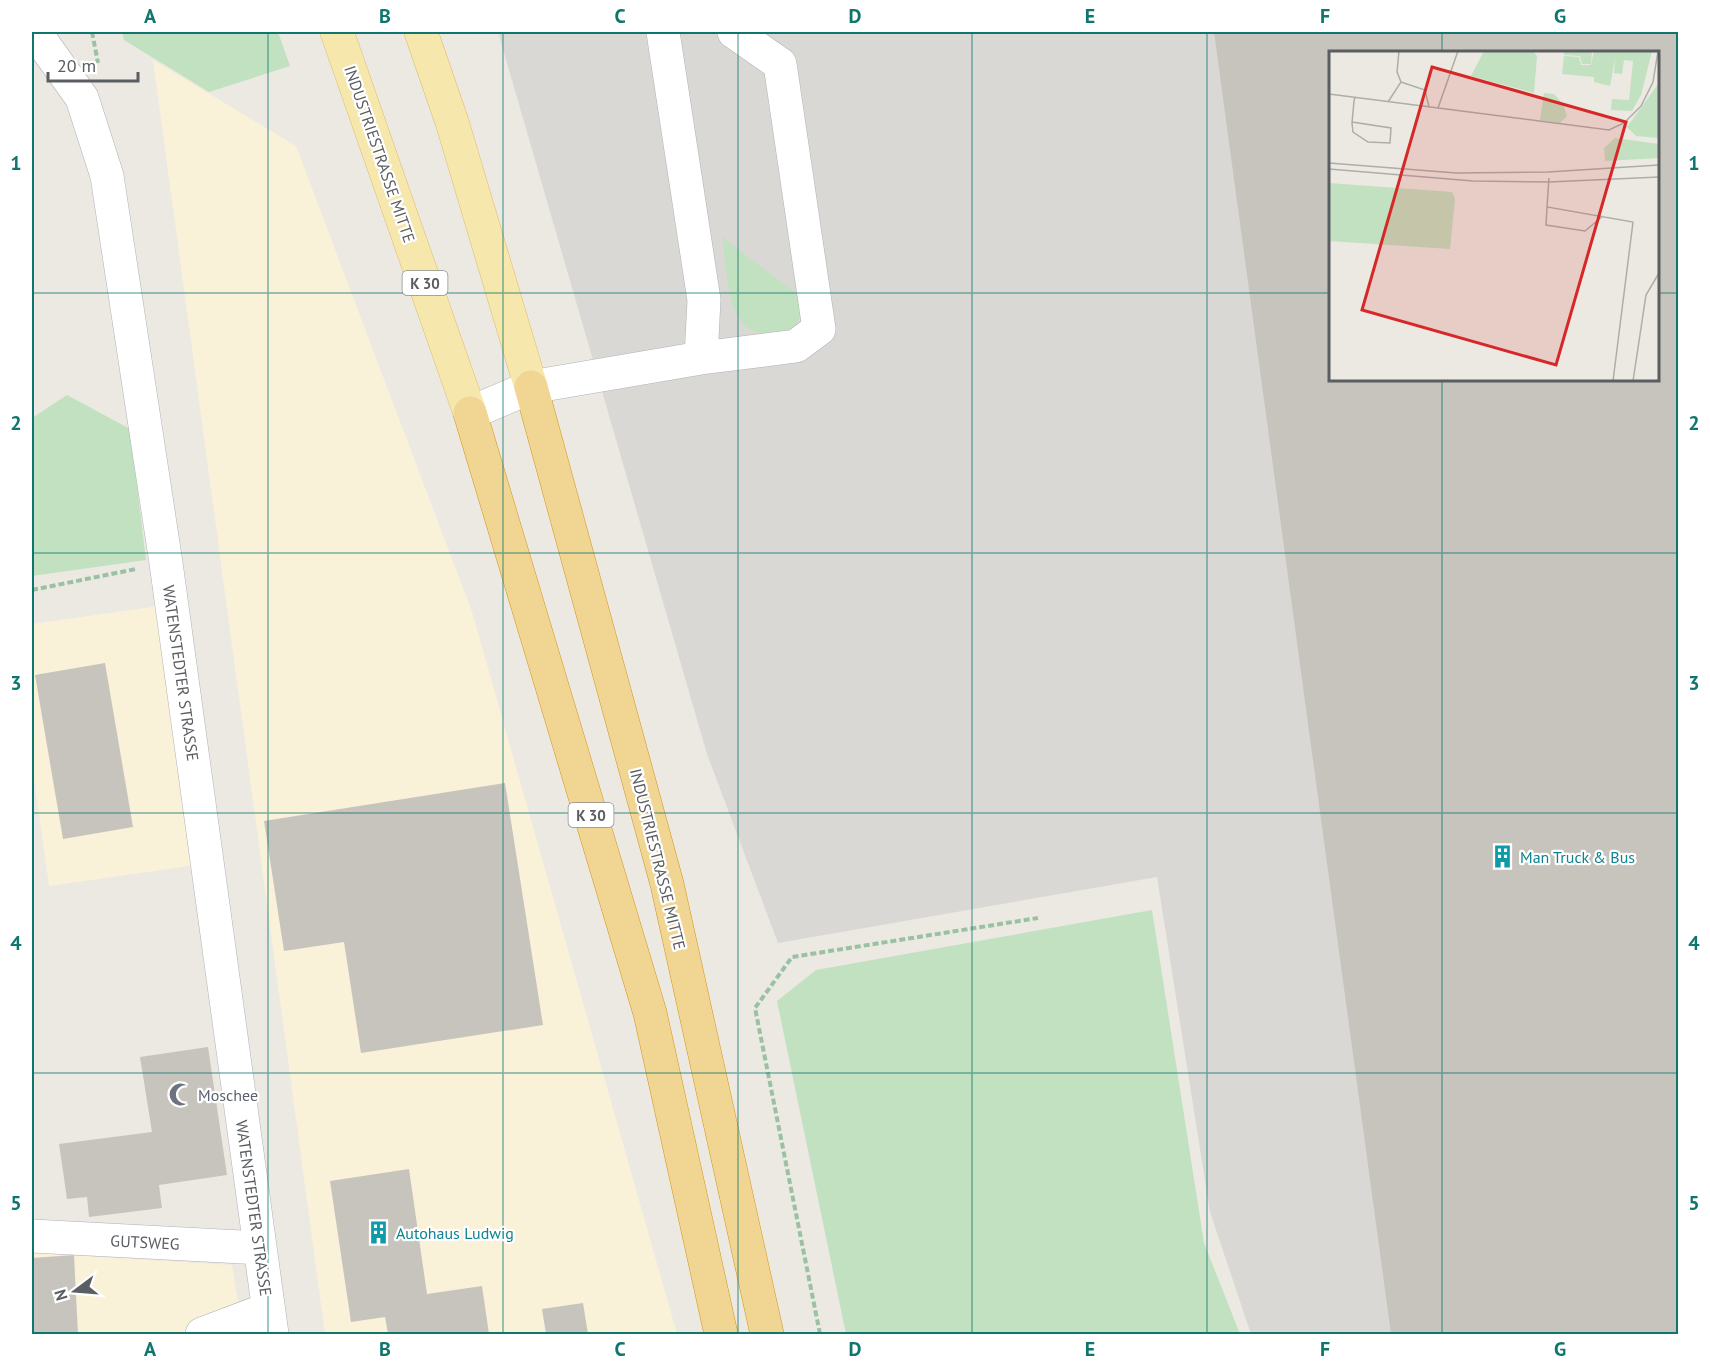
<svg xmlns="http://www.w3.org/2000/svg" width="1710" height="1366" viewBox="0 0 1710 1366" font-family="'PT Sans',sans-serif">
	<style>
		.commercial { fill: #faf1d9 }
		.industrial { fill: #dad8d4; fill-rule: evenodd }
		.green { fill: #c2e1c0 }
		.building { fill: #c7c4be; fill-rule: evenodd }
		.lines { fill: none; stroke-linecap: round; stroke-linejoin: round }
		.minor-casing { stroke: #afb2b6; stroke-width: 34 }
		.major-casing { stroke: #e1ba65; stroke-width: 34 }
		.highway-casing { stroke: #d59418; stroke-width: 34 }
		.path { stroke: #9ac1a4; stroke-width: 4; stroke-dasharray: 6 3; stroke-linecap: butt }
		.minor { stroke: #fff; stroke-width: 33 }
		.major { stroke: #f6e7ac; stroke-width: 33 }
		.highway { stroke: #f1d693; stroke-width: 33 }
		.grid { fill: none; stroke: #0f766e; stroke-width: 1.5; stroke-opacity: 0.55 }
		.labels { text-anchor: middle; dominant-baseline: central; stroke-width: 4.5; stroke-linejoin: round; paint-order: stroke }
		.shield { fill: #fff; stroke: #8c8e90; stroke-width: 1.5 }
		.shield-label { font-size: 15px; font-weight: bold; fill: #5a5d61 }
		.street-label { font-size: 16px; fill: #5a5d61; stroke: #fff }
		.culture-label { font-size: 16px; fill: #0d838f; stroke: #fff; text-anchor: start }
		.worship-label { font-size: 16px; fill: #5b616d; stroke: #fff; text-anchor: start }
		.inset-road { fill: none; stroke: #adadaa; stroke-width: 1.5 }
		.view { fill: #d62828; fill-opacity: 0.15; stroke: #d62828; stroke-width: 3 }
		.inset-edge { fill: none; stroke: #5a5d61; stroke-width: 3 }
		.neatline { fill: none; stroke: #0f766e; stroke-width: 2 }
		.grid-label { font-size: 20px; text-anchor: middle; font-weight: bold; fill: #0f766e }
	</style>
	<rect width="100%" height="100%" fill="#ebe9e2"/>
	<path class="commercial" d="M153 60 296 146 472 612 677 1334H325Z
		M159 606 196 865 49 886 32 765V624Z
		M32 1253 232 1265 243 1334H32Z"/>
	<path class="industrial" d="M498 32H1678V1334H1251L1210 1212 1157 877 778 943 707 754ZM1330 52H1658V380H1330Z"/>
	<path class="green" d="M122 32H278L290 66 209 92 124 40Z
		M722 237 797 294 801 312 796 327C725 356 729 284 722 237Z
		M67 395 130 429 146 560 32 576V418Z
		M1152 910 1204 1243 1240 1334H846L777 1001 816 970Z"/>
	<path class="building" d="M1214 32H1678V1334H1391ZM1330 52H1658V380H1330Z
		M105 663 133 827 63 839 35 675Z
		M505 783 543 1025 361 1053 344 942 284 951 264 821Z
		M208 1047 227 1175 159 1185 162 1208 89 1217 87 1197 67 1199 59 1144 152 1132 140 1057Z
		M409 1169 427 1294 482 1286 489 1334H388L385 1317 351 1322 330 1181Z
		M74 1255 78 1334H32V1258Z
		M583 1303 588 1334H546L542 1309Z"/>
	<g class="lines">
		<defs>
			<path id="minor" d="M32 32 42 42 82 98 107 176 166 563 272 1334
				M701 358 796 346 819 329 780 64 734 32
				M470 413 531 387 701 358 704 300 663 32
				M32 1236 259 1248
				M202 1334 268 1309"/>
			<path id="major" d="M337 32 470 413
				M421 32 452 122 531 387"/>
			<path id="highway" d="M531 387 667 884 767 1334
				M470 413 650 1013 721 1334"/>
		</defs>
		<use href="#minor" class="minor-casing"/>
		<use href="#major" class="major-casing"/>
		<use href="#highway" class="highway-casing"/>
		<path class="path" d="M92 32 98 63
			M32 590 136 569
			M820 1334 755 1008 792 957 1038 918"/>
		<use href="#minor" class="minor"/>
		<use href="#major" class="major"/>
		<use href="#highway" class="highway"/>
	</g>
	<path class="grid" d="M268 32V1334M503 32V1334M738 32V1334M972 32V1334M1207 32V1334M1442 32V52M32 293H1330M1658 293H1678M1442 380V1334M32 553H1678M32 813H1678M32 1073H1678"/>
	<defs>
		<symbol id="building-bare" viewBox="-9 -9 18 18"><path d="M-4-6H4V6H1V3H-1V6H-4ZM-2.5-4.3h1.7v1.8h-1.7ZM.8-4.3h1.7v1.8H.8ZM-2.5-1h1.7V.8h-1.7ZM.8-1h1.7V.8H.8Z" fill="#0f9aa8" stroke="#fff" stroke-width="2.5" paint-order="stroke"/></symbol>
		<symbol id="mosque-bare" viewBox="-9 -9 18 18"><path d="M3.5-4.9A6 6 0 1 0 3.5 4.9A5 5 0 1 1 3.5-4.9Z" fill="#6b7280" stroke="#fff" stroke-width="2.5" paint-order="stroke"/></symbol>
	</defs>
	<g fill-rule="evenodd">
		<use href="#building-bare" x="1486" y="840" width="33" height="33"/>
		<use href="#mosque-bare" x="164" y="1078" width="33" height="33"/>
		<use href="#building-bare" x="362" y="1216" width="33" height="33"/>
	</g>
	<g class="labels">
		<g class="shield">
			<rect x="402.5" y="271" width="45" height="24" rx="4.5"/>
			<rect x="568.5" y="803" width="45" height="24" rx="4.5"/>
		</g>
		<g class="shield-label">
			<text x="425" y="283">K 30</text>
			<text x="591" y="815">K 30</text>
		</g>
		<g class="street-label">
			<text transform="translate(380 154) rotate(71)">INDUSTRIESTRASSE MITTE</text>
			<text transform="translate(181 673) rotate(82)">WATENSTEDTER STRASSE</text>
			<text transform="translate(658 859) rotate(76)">INDUSTRIESTRASSE MITTE</text>
			<text transform="translate(254 1208) rotate(82)">WATENSTEDTER STRASSE</text>
			<text transform="translate(145 1242) rotate(3)">GUTSWEG</text>
		</g>
		<g class="culture-label">
			<text x="1520" y="857">Man Truck &amp; Bus</text>
			<text x="396" y="1233">Autohaus Ludwig</text>
		</g>
		<g class="worship-label">
			<text x="198" y="1095">Moschee</text>
		</g>
	</g>
	<g transform="translate(1329 51)">
		<rect width="330" height="330" fill="#ebe9e2"/>
		<path d="M155 0H204L208 5 205 42 142 25ZM235 0H263L262 13H253L251 5 235 4ZM265 0H323L312 44 303 60 282 59 283 48 300 49 304 10 295 9 293 23 285 22 286 7 281 35 265 31V26L233 23 235 5 250 6 252 14H262ZM330 32V87L307 85 298 76ZM215 42 225 43 234 53 238 65 231 72 211 69ZM286 87 330 93V107L276 110 275 97ZM0 132 123 141 126 148 121 198 0 190Z" fill="#c2e1c0"/>
		<path class="inset-road" d="M72 31 96 39 100 56M0 43 280 79 295 72 312 55 324 31 329 0M59 51 72 31 68 21 70 0M109 57 129 0M23 71 62 77 61 92 39 91 24 81 23 72 25 50 26 46M0 112 127 122 219 121M0 118 144 130 220 131M219 121 330 114M220 127 218 156 304 171 284 330M220 131 330 126M218 156 217 174 256 180 274 165M304 330 317 244 330 222"/>
		<path class="view" d="M103 16 297 71 227 314 33 259Z"/>
		<rect width="330" height="330" class="inset-edge"/>
	</g>
	<rect width="1710" height="1366" fill="none" stroke="#ffffff" stroke-width="66"/>
	<g transform="translate(75 1291) rotate(254)" stroke="#ffffff" stroke-width="4.5" paint-order="stroke">
	<path d="M0-4.5L10 22L0 15L-10 22Z" fill="#5a5d61"/>
	<text y="-9" font-size="16" font-weight="bold" text-anchor="middle" fill="#5a5d61">N</text>
	</g>
	<path d="M48 72v9h90v-9" fill="none" stroke="#5a5d61" stroke-width="3"/>
	<text x="57" y="72" font-size="18" fill="#5a5d61" stroke="#ffffff" stroke-width="4.5" paint-order="stroke">20 m</text>
	<rect x="33" y="33" width="1644" height="1300" class="neatline"/>
	<g class="grid-label">
		<text x="150" y="23">A</text>
		<text x="385" y="23">B</text>
		<text x="620" y="23">C</text>
		<text x="855" y="23">D</text>
		<text x="1090" y="23">E</text>
		<text x="1325" y="23">F</text>
		<text x="1560" y="23">G</text>
		<text x="16" y="170">1</text>
		<text x="1694" y="170">1</text>
		<text x="16" y="430">2</text>
		<text x="1694" y="430">2</text>
		<text x="16" y="690">3</text>
		<text x="1694" y="690">3</text>
		<text x="16" y="950">4</text>
		<text x="1694" y="950">4</text>
		<text x="16" y="1210">5</text>
		<text x="1694" y="1210">5</text>
		<text x="150" y="1356">A</text>
		<text x="385" y="1356">B</text>
		<text x="620" y="1356">C</text>
		<text x="855" y="1356">D</text>
		<text x="1090" y="1356">E</text>
		<text x="1325" y="1356">F</text>
		<text x="1560" y="1356">G</text>
	</g>
</svg>
